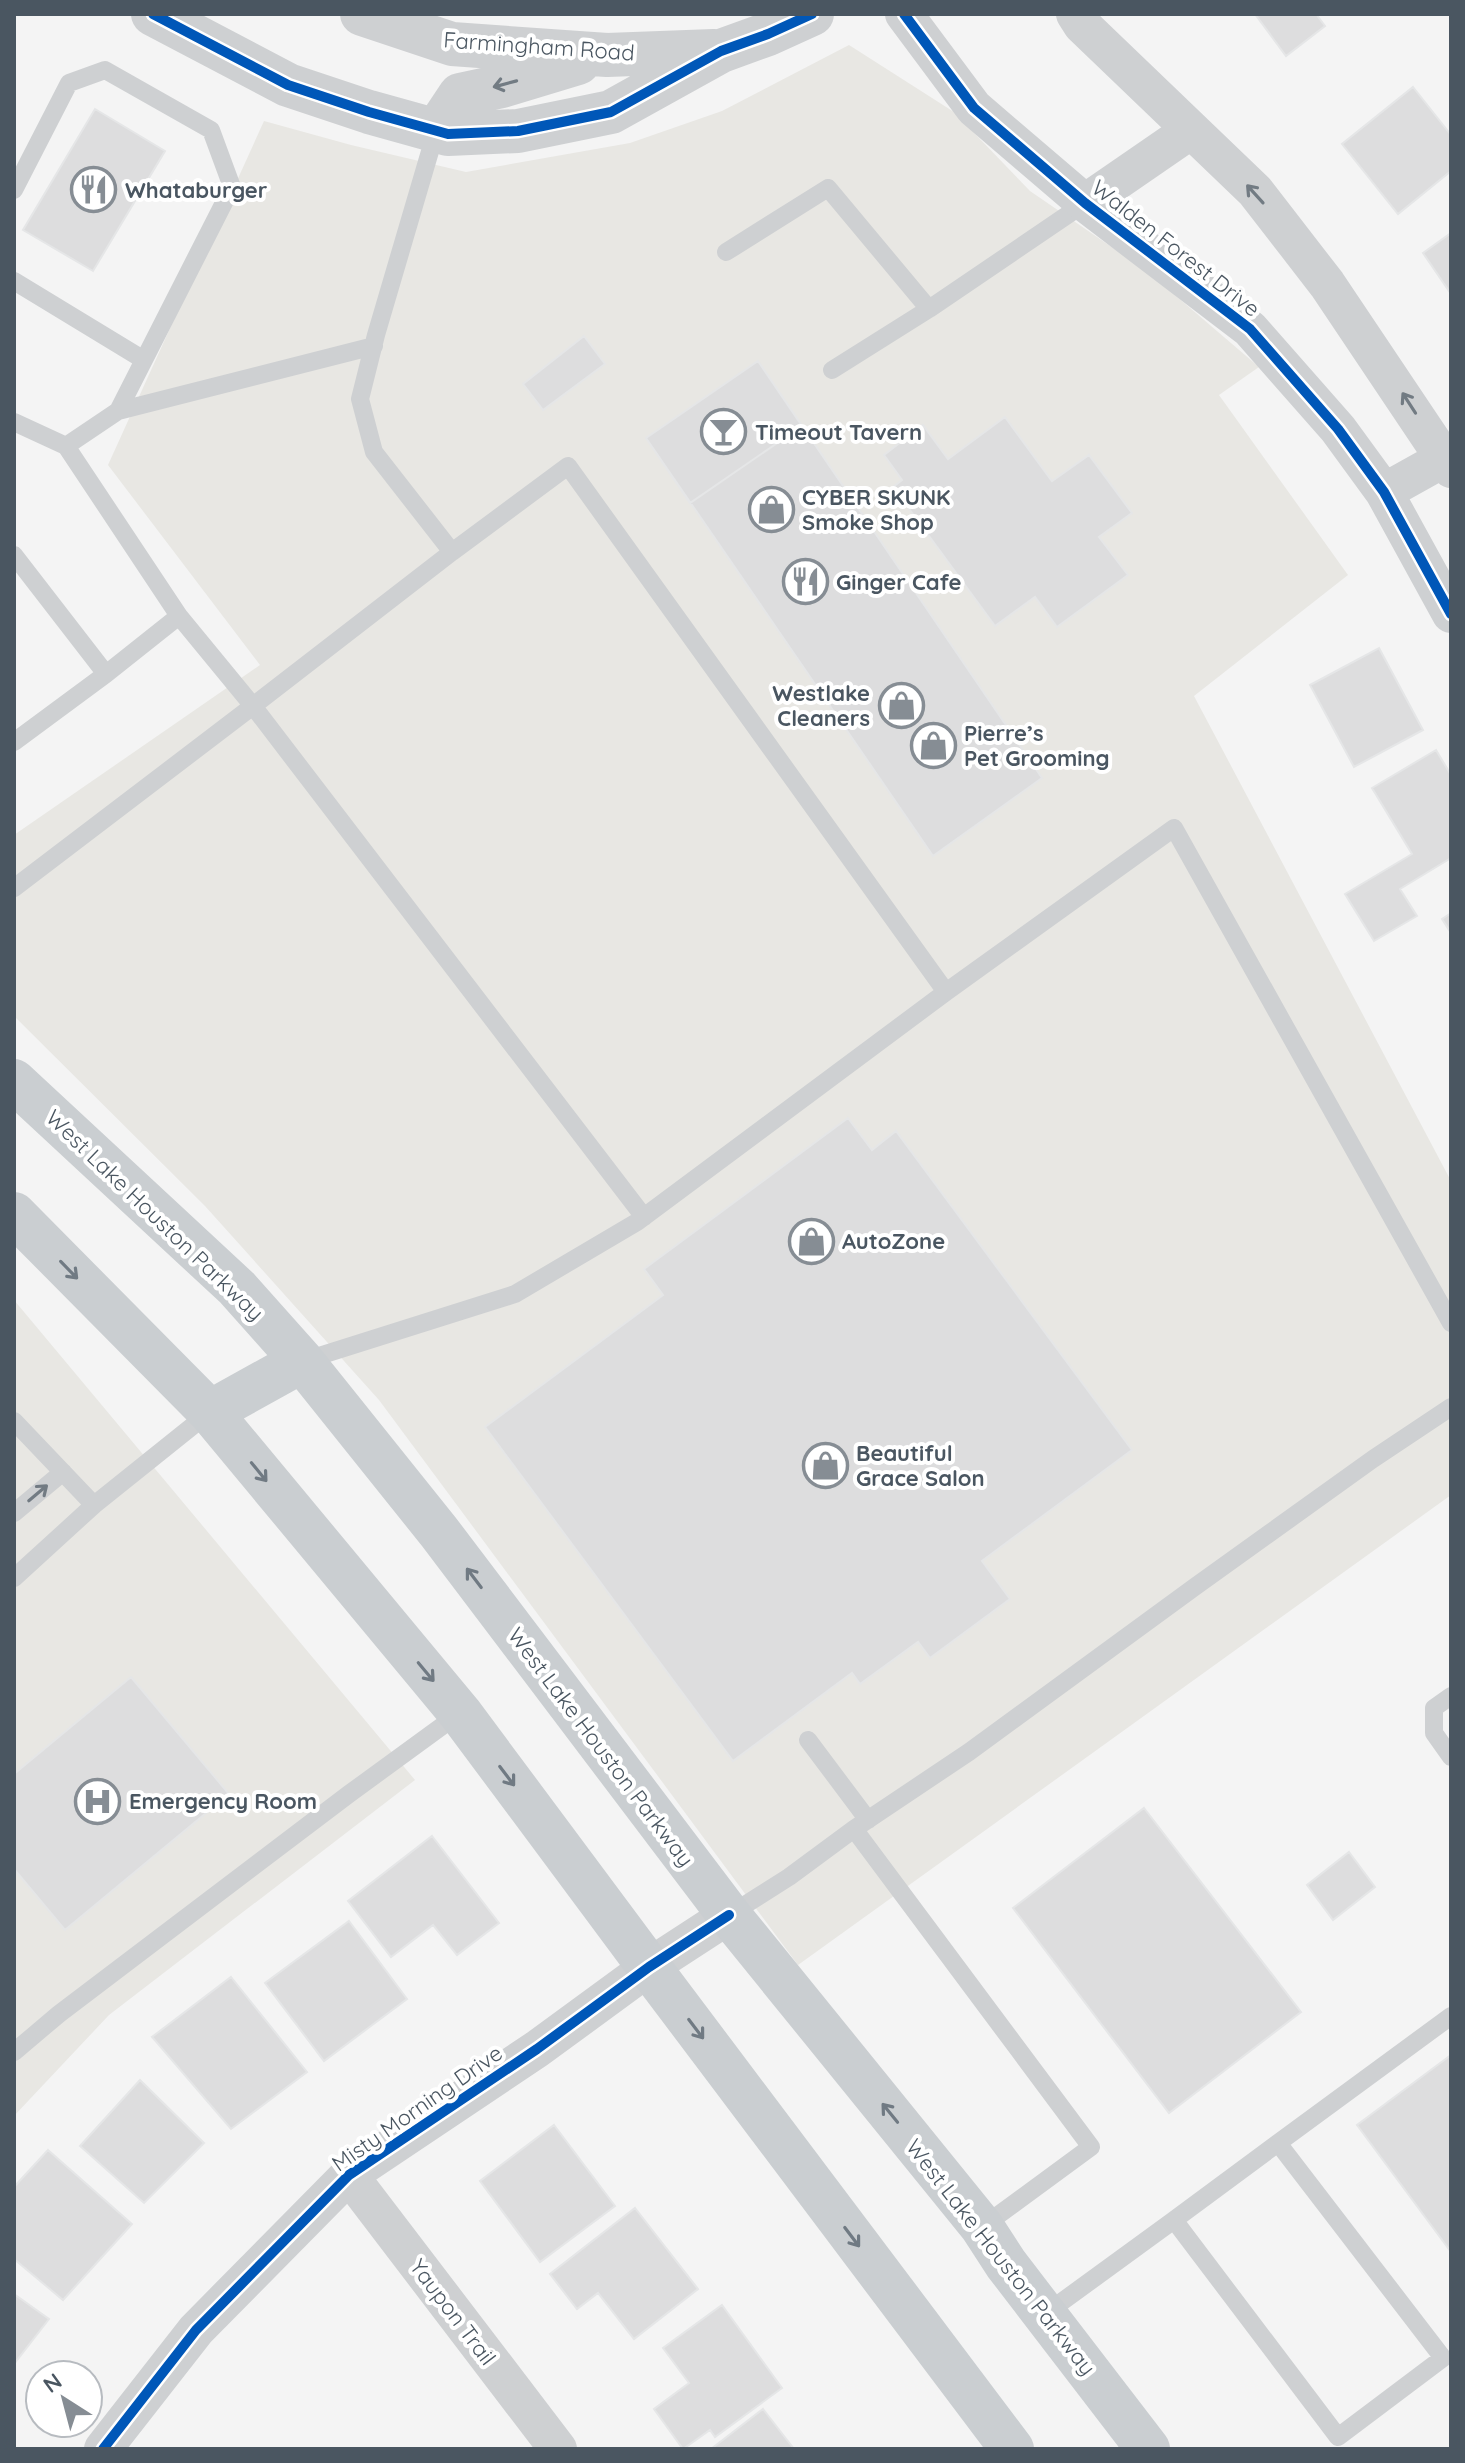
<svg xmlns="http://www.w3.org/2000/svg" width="1465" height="2463" viewBox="0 0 1465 2463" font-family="Quicksand,sans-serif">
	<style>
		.commercial { fill: #e8e7e3 }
		.building { fill: #ddddde; stroke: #e5e6e7; stroke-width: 2 }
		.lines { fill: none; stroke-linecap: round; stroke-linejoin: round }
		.service { stroke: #ced0d2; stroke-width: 18 }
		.minor { stroke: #ced0d2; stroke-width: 38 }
		.tertiary { stroke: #ced0d2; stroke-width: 44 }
		.primary { stroke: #caced1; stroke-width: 44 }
		.cycleway-casing { stroke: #fff; stroke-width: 15 }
		.cycleway { stroke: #0057b8; stroke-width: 10 }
		.oneway { stroke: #727b83 }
		.oneway2 { stroke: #707a83 }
		.labels { text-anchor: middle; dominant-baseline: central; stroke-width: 8; stroke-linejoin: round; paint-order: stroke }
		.street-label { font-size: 22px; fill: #4a5661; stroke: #fff }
		.poi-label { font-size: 22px; font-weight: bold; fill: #4a5661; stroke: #fff; text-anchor: start }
	</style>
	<rect width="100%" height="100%" fill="#f4f4f4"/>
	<path class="commercial" d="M849 45 954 112 1030 191 1148 272 1259 367 1219 395 1348 575 1194 696 1451 1181V1495L798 1965 379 1400 205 1206 14 1016V835L260 665 108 465 264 121 351 145 466 172 630 143 722 111Z
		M14 1300 415 1780 109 2015 14 2116Z"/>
	<path class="building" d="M1255 14H1316L1325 26 1286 56Z
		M1413 87 1451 135V171L1398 214 1342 144Z
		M95 109 165 151 93 271 23 230Z
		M1451 233V294L1423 253Z
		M584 336 605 364 543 410 523 384Z
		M758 361 1042 778 933 856 646 438Z
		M758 361 802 426 690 503 646 438Z
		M1005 417 1052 481 1089 455 1132 513 1099 537 1128 575 1057 627 1035 597 995 626 893 487 902 480 884 455 923 425 948 459Z
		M1379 648 1423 730 1354 767 1310 685Z
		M1436 750 1451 775V858L1400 889 1417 916 1374 941 1345 894 1412 854 1372 788Z
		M1451 913V933L1442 919Z
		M848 1118 872 1150 896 1131 1132 1450 982 1561 1010 1599 930 1658 918 1642 860 1684 852 1673 733 1761 485 1427 663 1295 644 1269Z
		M131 1677 229 1794 65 1930 14 1869V1774Z
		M1144 1808 1301 2012 1169 2113 1013 1908Z
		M432 1836 499 1923 457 1955 433 1925 391 1957 348 1901Z
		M1349 1852 1375 1887 1333 1920 1307 1885Z
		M349 1921 407 1999 324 2061 265 1983Z
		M231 1977 307 2072 231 2129 152 2037Z
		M1451 2055V2252L1357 2125Z
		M140 2080 204 2143 144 2203 80 2146Z
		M554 2125 615 2206 540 2262 480 2181Z
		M48 2150 132 2224 63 2300 14 2259V2187Z
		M635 2208 698 2289 634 2339 598 2293 577 2309 550 2274Z
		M14 2294 49 2319 14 2364Z
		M722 2305 782 2388 715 2437 710 2430 683 2449 654 2409 689 2383 663 2348Z
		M763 2409 794 2449H711Z"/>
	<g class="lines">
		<path class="service" d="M436 131 376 335 360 399 374 452 452 552 253 706 644 1217
			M14 190 69 83 105 70 211 130 232 187 118 411
			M726 252 828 188 929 309
			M14 281 144 360
			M832 370 929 309 1085 203
			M14 422 66 446 179 616 253 706 14 888
			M66 446 118 411 374 346
			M452 552 568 466 946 992
			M14 555 106 674 14 742
			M106 674 179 616
			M303 1361 515 1294 637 1222 946 992 1174 828 1451 1323
			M14 1421 94 1505 210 1412
			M14 1513 63 1472
			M14 1578 94 1505
			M1451 1696 1434 1708V1733L1451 1757
			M808 1740 868 1820
			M854 1829 1091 2147 982 2227
			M729 1915 789 1877 854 1829 969 1752 1196 1586 1373 1459 1451 1407
			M14 2052 59 2014 349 1794 460 1713
			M1174 2220 1278 2143
			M1045 2314 1174 2220 1338 2437 1443 2358 1278 2143 1451 2016"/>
		<path class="minor" d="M904 14 974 108 1085 203 1250 329 1338 429 1384 492 1451 614
			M1075 14 1082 25 1255 191 1327 284 1451 469
			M1085 203 1191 130
			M1384 492 1445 458
			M349 2175 558 2449
			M103 2449 196 2330 349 2175 537 2049 649 1967 729 1915"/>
		<path class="tertiary" d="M153 14 288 85 369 112 448 134 518 131 611 112 721 51 768 34 812 14
			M362 14 452 44 607 55 714 51
			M436 131 460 95 502 86 578 63"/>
		<path class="primary" d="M14 1081 237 1288 302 1361 439 1532 729 1915 982 2227 1006 2264 1148 2449
			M14 1214 210 1412 460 1713 649 1967 1012 2449
			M210 1412 302 1361"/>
		<defs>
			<path id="cycleway" d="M153 14 288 85 369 112 448 134 518 131 611 112 721 51 768 34 812 14
				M904 14 974 108 1085 203 1250 329 1338 429 1384 492 1451 614
				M103 2449 196 2330 349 2175 537 2049 649 1967 729 1915"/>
		</defs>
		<use href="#cycleway" class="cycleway-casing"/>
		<use href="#cycleway" class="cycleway"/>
	</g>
	<defs><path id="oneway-shaft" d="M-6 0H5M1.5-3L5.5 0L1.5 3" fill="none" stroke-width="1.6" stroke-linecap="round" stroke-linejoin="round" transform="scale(2)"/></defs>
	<g class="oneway">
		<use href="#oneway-shaft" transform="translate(505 84) rotate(165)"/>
		<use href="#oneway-shaft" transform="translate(1255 194) rotate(-132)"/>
		<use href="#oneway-shaft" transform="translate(1409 403) rotate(-123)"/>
		<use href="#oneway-shaft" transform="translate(38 1493) rotate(-40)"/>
	</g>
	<g class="oneway2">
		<use href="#oneway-shaft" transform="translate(69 1270) rotate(46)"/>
		<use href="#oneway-shaft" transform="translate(259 1472) rotate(51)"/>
		<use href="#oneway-shaft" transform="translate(474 1578) rotate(-127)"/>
		<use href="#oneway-shaft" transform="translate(426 1672) rotate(50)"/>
		<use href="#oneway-shaft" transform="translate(507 1776) rotate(53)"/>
		<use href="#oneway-shaft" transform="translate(696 2029) rotate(53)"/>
		<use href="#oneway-shaft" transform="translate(890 2113) rotate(-129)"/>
		<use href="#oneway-shaft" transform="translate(852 2237) rotate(53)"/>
	</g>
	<defs>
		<symbol id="restaurant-ring" viewBox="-11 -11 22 22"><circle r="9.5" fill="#fff" stroke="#868d94" stroke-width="1.5"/><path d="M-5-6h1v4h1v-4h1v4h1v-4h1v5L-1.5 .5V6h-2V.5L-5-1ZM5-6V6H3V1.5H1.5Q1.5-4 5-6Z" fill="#868d94"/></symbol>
		<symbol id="bar-ring" viewBox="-11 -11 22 22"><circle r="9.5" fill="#fff" stroke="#868d94" stroke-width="1.5"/><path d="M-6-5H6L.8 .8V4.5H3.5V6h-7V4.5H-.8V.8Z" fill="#868d94"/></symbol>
		<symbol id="shop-ring" viewBox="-11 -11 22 22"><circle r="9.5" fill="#fff" stroke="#868d94" stroke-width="1.5"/><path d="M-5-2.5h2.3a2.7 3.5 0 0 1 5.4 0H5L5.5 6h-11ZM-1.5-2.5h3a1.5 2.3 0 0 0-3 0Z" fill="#868d94"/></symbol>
		<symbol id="hospital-ring" viewBox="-11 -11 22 22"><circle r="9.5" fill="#fff" stroke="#868d94" stroke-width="1.5"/><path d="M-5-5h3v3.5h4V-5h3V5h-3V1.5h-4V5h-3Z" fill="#868d94"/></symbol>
	</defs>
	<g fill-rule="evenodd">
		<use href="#restaurant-ring" x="68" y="164" width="51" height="51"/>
		<use href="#bar-ring" x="698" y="406" width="51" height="51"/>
		<use href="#shop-ring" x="746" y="484" width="51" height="51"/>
		<use href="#restaurant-ring" x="780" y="556" width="51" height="51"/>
		<use href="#shop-ring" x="876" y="680" width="51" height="51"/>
		<use href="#shop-ring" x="908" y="720" width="51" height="51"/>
		<use href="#shop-ring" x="786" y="1216" width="51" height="51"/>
		<use href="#shop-ring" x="800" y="1440" width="51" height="51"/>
		<use href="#hospital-ring" x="72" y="1776" width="51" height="51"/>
	</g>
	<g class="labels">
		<g class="street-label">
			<text transform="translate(539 46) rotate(4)">Farmingham Road</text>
			<text transform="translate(1176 248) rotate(38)">Walden Forest Drive</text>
			<text transform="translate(155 1215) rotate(44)">West Lake Houston Parkway</text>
			<text transform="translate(601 1747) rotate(53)">West Lake Houston Parkway</text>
			<text transform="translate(417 2108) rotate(-35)">Misty Morning Drive</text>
			<text transform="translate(1001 2257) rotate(52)">West Lake Houston Parkway</text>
			<text transform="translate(453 2312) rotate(53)">Yaupon Trail</text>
		</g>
		<g class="poi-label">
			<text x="125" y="190">Whataburger</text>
			<text x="755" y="432">Timeout Tavern</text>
			<text x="802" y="497">CYBER SKUNK<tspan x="802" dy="25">Smoke Shop</tspan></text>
			<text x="836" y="582">Ginger Cafe</text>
			<text x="870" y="693" text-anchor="end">Westlake<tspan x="870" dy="25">Cleaners</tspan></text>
			<text x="964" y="733">Pierre’s<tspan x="964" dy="25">Pet Grooming</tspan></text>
			<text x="842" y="1241">AutoZone</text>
			<text x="856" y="1453">Beautiful<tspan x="856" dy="25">Grace Salon</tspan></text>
			<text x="129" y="1801">Emergency Room</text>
		</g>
	</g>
	<rect width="1465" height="2463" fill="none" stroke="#4a5661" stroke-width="32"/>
	<g transform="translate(64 2399) rotate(324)"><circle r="38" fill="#ffffff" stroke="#b7bbc0" stroke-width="2"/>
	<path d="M0-6L14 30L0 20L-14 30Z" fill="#868d94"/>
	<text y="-12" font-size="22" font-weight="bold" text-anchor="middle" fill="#4a5661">N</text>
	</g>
</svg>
